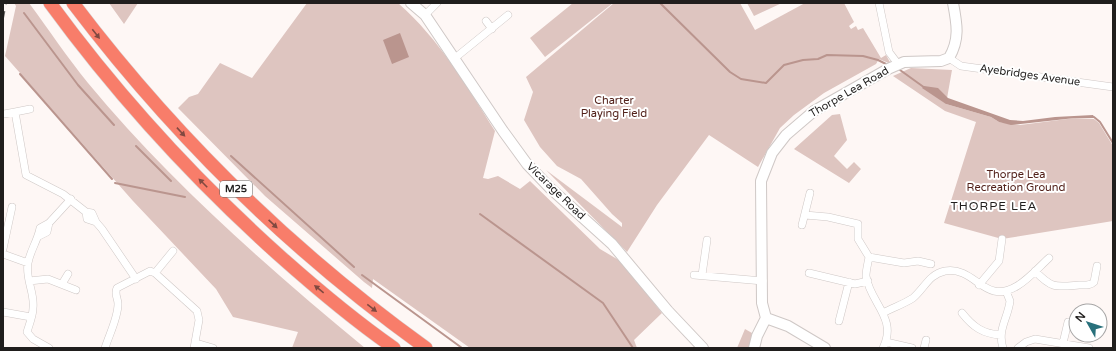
<svg xmlns="http://www.w3.org/2000/svg" width="1116" height="351" viewBox="0 0 1116 351" font-family="'Varela Round',sans-serif">
	<style>
		.green { fill: #dec5c0 }
		.water { fill: #ba958e }
		.lines { fill: none; stroke-linecap: round; stroke-linejoin: round }
		.stream { stroke: #ba958e; stroke-width: 2 }
		.street-casing { stroke: #cfc8c6; stroke-width: 8 }
		.secondary-casing { stroke: #cfc8c6; stroke-width: 12 }
		.highway-casing { stroke: #d7d6d6; stroke-width: 14 }
		.street { stroke: #fff; stroke-width: 7 }
		.secondary { stroke: #fff; stroke-width: 10 }
		.highway { stroke: #f87d6a; stroke-width: 13 }
		.rail { stroke: #63605e; stroke-width: 2; stroke-dasharray: 7 7; stroke-linecap: butt }
		.oneway { fill: #814940 }
		.labels { text-anchor: middle; dominant-baseline: central; stroke-width: 4; stroke-linejoin: round; paint-order: stroke }
		.shield { fill: #fff; stroke: #636261; stroke-width: 1 }
		.shield-label { font-size: 10px; font-weight: bold; fill: #201e1d }
		.street-label { font-size: 11px; fill: #201e1d; stroke: #fff }
		.park-label { font-size: 11px; fill: #52211a; stroke: #fff }
		.neighbourhood-label { font-size: 12px; letter-spacing: 1px; fill: #201e1d; stroke: #fff }
	</style>
	<rect width="100%" height="100%" fill="#fef7f5"/>
	<path class="green" d="M14 3H29C49 30 67 57 88 83 170 182 267 267 365 348H292L298 332 233 317 216 289 133 201 5 56 16 6Z
		M109 3H138L124 24Z
		M307 3H398C440 40 466 85 495 131L483 178 488 179 498 176 520 189 530 181 600 249 622 262 662 313 634 340 637 348H470L373 279 372 288 364 282 265 196 178 108 189 97 198 94 220 63 252 78Z
		M573 3H613L545 57 530 38Z
		M614 3H740L755 30 805 3H844L854 22 849 26 851 29 856 26 858 30 863 28 881 58 886 55 891 64 879 59 876 64 824 93 794 115 780 128 758 167 709 135 657 205 627 252 546 170 622 227V223L612 214 581 179 557 166 540 147 524 120 533 92 526 77Z
		M747 3H782L754 16Z
		M911 68 952 70 946 104 991 117 999 122 1020 125 1075 118 1094 119 1099 123 1113 146V221L1002 239 944 223 976 122 945 111 893 76Z
		M840 114 847 140 834 156 847 169 854 162 861 169 849 183 794 149 832 115Z
		M745 329 752 333 749 348H737Z"/>
	<path class="water" d="M400 33 409 57 392 64 383 40Z
		M924 86 938 88 948 98 1010 120 1023 121 1055 117 1093 115 1095 118H1075L1011 125 999 122 991 117 946 104 922 88Z"/>
	<g class="lines">
		<path class="stream" d="M660 3 730 72 741 79 766 83 784 65 803 60 818 59 827 55 863 56 878 60 888 65
			M24 13 78 85 114 125
			M900 70 925 88
			M20 74 112 179
			M1094 117 1100 122 1113 143
			M136 146 171 181
			M231 156 354 267
			M115 183 185 197
			M480 214 603 303 633 348
			M362 275 462 348"/>
		<defs>
			<path id="street" d="M879 3 889 52 898 64
				M425 15 437 3
				M486 21 492 29
				M455 58 508 15
				M949 58 961 66 1113 87
				M30 109 15 112 26 175 63 194 86 212 92 213 96 222
				M4 114 15 112
				M86 212 87 219 96 222 102 229 136 279
				M805 215 828 217 858 224V239L869 257C868 263 866 270 866 276 870 303 898 318 883 348
				M802 225 810 193
				M39 236 47 232 49 223
				M3 249 12 207
				M3 254 28 263
				M869 257 904 263 918 261 931 264
				M1035 271C1052 289 1056 287 1079 285 1085 285 1090 286 1094 282L1097 266
				M155 273 173 251
				M809 273 855 284 868 281
				M694 275 763 281
				M702 275 707 240
				M29 281 48 279 76 290
				M62 284 68 274
				M979 285 999 261 1002 239
				M3 312 31 317
				M883 313C892 308 904 304 913 298 924 289 929 274 945 271 976 266 984 306 1017 286 1029 279 1039 267 1049 258
				M962 313C973 327 983 334 1001 335
				M839 321 849 282
				M886 342 912 348
				M196 343 213 348
				M1063 343 1068 322
				M49 348 33 339 27 332C29 325 33 316 33 308 35 293 25 279 28 263 30 251 38 240 40 228L49 223 71 199
				M105 348C109 335 118 318 118 304 118 298 114 294 117 288L150 271 155 273 197 311 199 320 194 348
				M924 348 926 340
				M1003 348C997 330 1008 318 1010 301L1006 291
				M1018 348 1026 342 1035 339 1089 348"/>
			<path id="secondary" d="M411 3 425 15 503 131 527 164 550 188 612 244 668 311 703 348
				M766 318 762 303 761 181 772 153 786 135 814 111 888 69 904 62 941 61 949 58C960 39 957 24 953 3
				M766 318 788 326 825 348
				M754 348 757 336 766 318"/>
			<path id="highway" d="M50 3C118 96 195 180 281 257 317 289 355 321 394 348
				M73 3C173 135 291 251 426 348"/>
		</defs>
		<use href="#street" class="street-casing"/>
		<use href="#secondary" class="secondary-casing"/>
		<use href="#highway" class="highway-casing"/>
		<use href="#street" class="street"/>
		<use href="#secondary" class="secondary"/>
		<use href="#highway" class="highway"/>
		<path class="rail" d="M3 18 6 3"/>
	</g>
	<defs><path id="oneway-solid" d="M-6-.8H1V-3.2L6.5 0L1 3.2V.8H-6Z"/></defs>
	<g class="oneway">
		<use href="#oneway-solid" transform="translate(96 34) rotate(52)"/>
		<use href="#oneway-solid" transform="translate(181 132) rotate(47)"/>
		<use href="#oneway-solid" transform="translate(203 183) rotate(-135)"/>
		<use href="#oneway-solid" transform="translate(273 224) rotate(43)"/>
		<use href="#oneway-solid" transform="translate(319 289) rotate(-141)"/>
		<use href="#oneway-solid" transform="translate(372 308) rotate(38)"/>
	</g>
	<g class="labels">
		<rect class="shield" x="220" y="181" width="32" height="16" rx="3"/>
		<g class="shield-label">
			<text x="236" y="189">M25</text>
		</g>
		<g class="street-label">
			<text transform="translate(1030 75) rotate(8)">Ayebridges Avenue</text>
			<text transform="translate(849 92) rotate(-30)">Thorpe Lea Road</text>
			<text transform="translate(556 191) rotate(44)">Vicarage Road</text>
		</g>
		<g class="park-label">
			<text x="614" y="100">Charter<tspan x="614" dy="13">Playing Field</tspan></text>
			<text x="1016" y="174">Thorpe Lea<tspan x="1016" dy="13">Recreation Ground</tspan></text>
		</g>
		<g class="neighbourhood-label">
			<text x="994" y="206">THORPE LEA</text>
		</g>
	</g>
	<rect width="1116" height="351" fill="none" stroke="#201e1d" stroke-width="8"/>
	<g transform="translate(1088 323) rotate(309)"><circle r="19" fill="#ffffff" stroke="#a6a5a5"/>
	<path d="M0-3L7 15L0 10L-7 15Z" fill="#28707b"/>
	<text y="-6" font-size="11" font-weight="bold" text-anchor="middle" fill="#201e1d">N</text>
	</g>
</svg>
